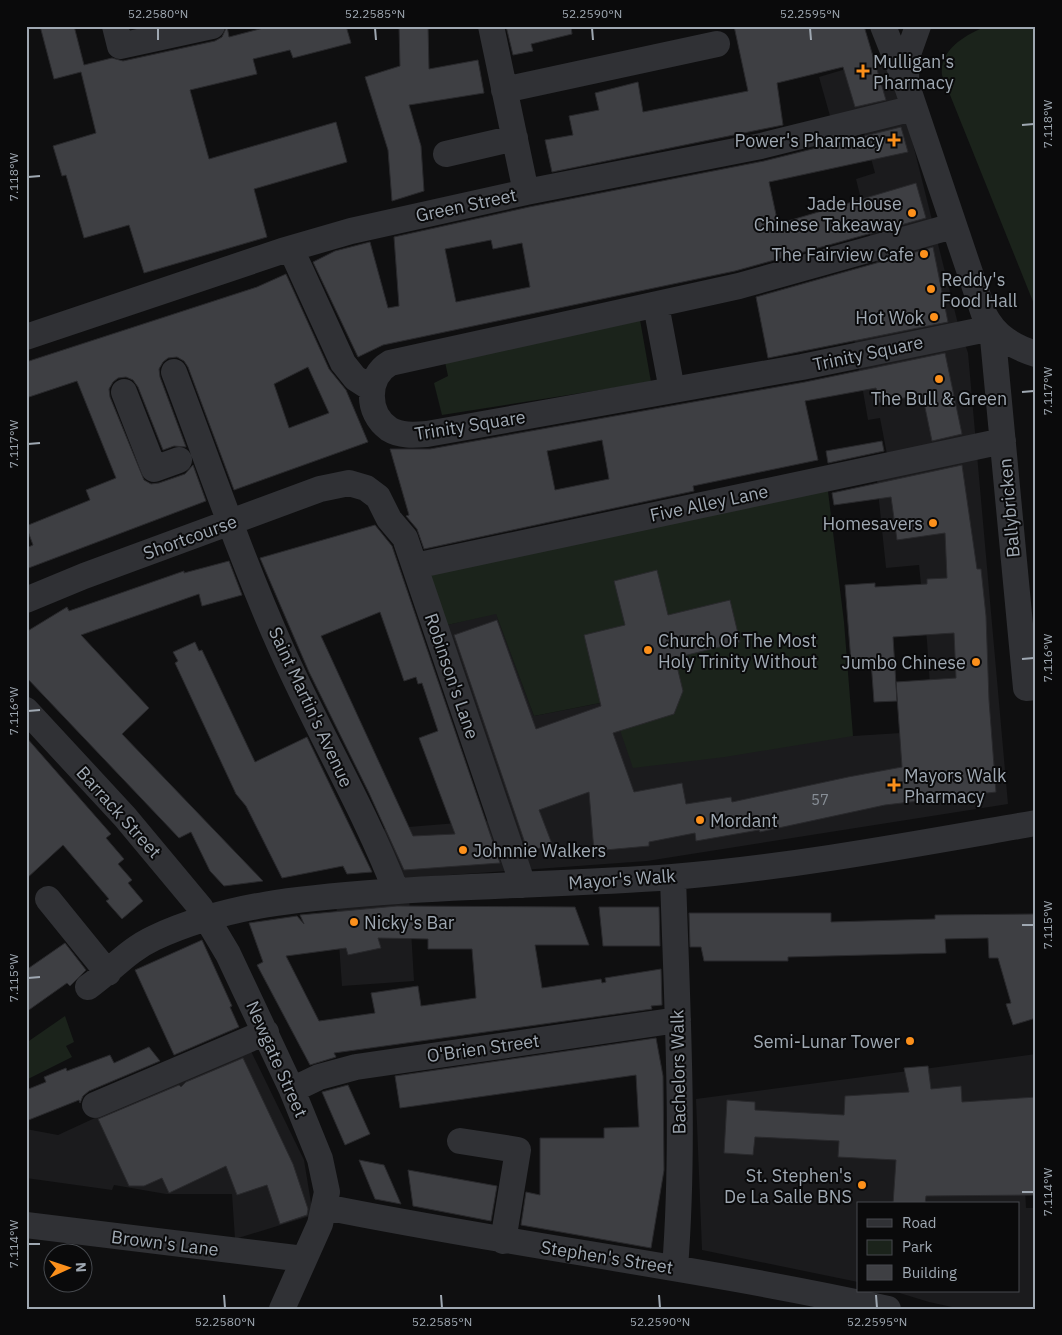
<svg xmlns="http://www.w3.org/2000/svg" width="1062" height="1335" viewBox="0 0 1062 1335" font-family="'IBM Plex Sans',sans-serif">
	<style>
		.built { fill: #1b1b1d }
		.green { fill: #1b231b }
		.building { fill: #3e3f43; stroke: #29292c; fill-rule: evenodd }
		.lines { fill: none; stroke-linecap: round; stroke-linejoin: round }
		.minor { stroke: #303135; stroke-width: 26 }
		.ticks { fill: none; stroke: #9fa8b2; stroke-width: 2 }
		.poi-dot { fill: #fc901b; stroke: #0a0a0b; stroke-width: 2 }
		.labels { text-anchor: middle; dominant-baseline: central; stroke-width: 4; stroke-linejoin: round; paint-order: stroke }
		.number-label { font-size: 15px; fill: #878e96 }
		.poi-label { font-size: 18px; fill: #9fa8b2; stroke: #0a0a0b; text-anchor: end }
		.street-label { font-size: 18px; fill: #9fa8b2; stroke: #0a0a0b }
		.neatline { fill: none; stroke: #9fa8b2; stroke-width: 2 }
		.ticks-label { font-size: 12px; text-anchor: middle; fill: #9fa8b2 }
	</style>
	<rect width="100%" height="100%" fill="#0f0f10"/>
	<path class="built" d="M883 58 907 120 958 324 968 353 1008 804 647 861 408 878 414 981 342 986 336 902 393 898 384 829 506 819 443 626 496 613 534 716 610 701 853 736 933 731 927 641 919 565 886 568 876 472 890 470 880 418 868 420 846 293 882 285 856 179 875 173 863 129 832 123 819 77Z
		M249 1047 304 1160 313 1215 235 1239 232 1194H166L114 1185 112 1190 26 1178V1129L58 1135Z
		M1036 1054V1165L1024 1167 1026 1208H1036V1309H961L929 1302 893 1291H1018V1204H858V1282L702 1250 696 1099Z"/>
	<path class="green" d="M987 26H1036V309L942 75C939 49 967 34 987 26Z
		M640 320 651 382 442 415 434 383 448 376 445 362Z
		M827 483 844 622 853 736 725 757 633 768 610 701 534 716 496 614 443 626 425 574Z
		M65 1016 74 1042 66 1046 72 1057 26 1080V1043Z"/>
	<path class="building" d="M40 26H74L84 65 112 58 123 61 215 41 222 37 227 26 229 37 271 26H346L351 43 293 58 290 50 253 59 257 74 190 90 209 159 336 122 347 162 254 189 267 237 144 273 129 225 84 238 66 175 62 176 53 146 96 133 81 72 54 79Z
		M399 26H428L429 69 478 60 484 93 409 105 421 146 424 191 392 201 388 150 365 77 400 66Z
		M506 26H571L572 34 531 44 533 51 513 55Z
		M734 26H864L886 100 855 107 843 67 777 83 783 125 552 172 545 140 573 135 569 116 599 110 595 93 638 82 643 112 748 91Z
		M901 127 908 152 769 182 778 224 916 183 926 218 735 271 383 345 358 357 313 262 335 251 370 242 388 308 399 306 394 237 529 207 764 161ZM491 240 493 249 522 243 530 287 456 302 445 249Z
		M933 247 948 322 768 358 756 297Z
		M286 274 329 369 346 390 368 442 234 490 188 367 184 361 177 357 168 358 163 362 159 369 160 377 186 447 174 446 163 450 138 387 133 380 126 377 118 378 113 382 109 389 110 397 144 480 151 484 159 483 185 474 193 465 206 501 26 569V548L33 545 26 526 90 500 86 490 116 478 77 381 26 398V362L257 287ZM308 367 329 413 289 428 274 384Z
		M945 353 962 434 932 441 923 398 920 399 919 395 879 403 876 388 805 401 818 460 693 486 694 491 424 549 417 529 406 516 409 515 390 449H430L805 382ZM602 440 609 479 555 490 547 451Z
		M882 441 884 451 828 463 826 451Z
		M962 465 977 569H981L986 616 989 700 996 792 885 805 760 832 759 830 696 841 695 833 649 842V846L594 851 589 792 539 810 552 844 528 852 454 635 497 620 536 729 601 706 584 635 625 625 614 581 657 570 668 615 730 600 740 642 675 658 683 691 674 714 613 733 634 792 682 783 686 804 731 797 732 802 848 777 902 767 896 682 956 678 954 633 893 637 897 701 874 702 871 661 851 662 845 585 875 583V587L927 584V579L947 578 945 533 897 540 891 497 834 505 832 493Z
		M375 525 392 546 500 863 404 870 369 793 309 672 260 558ZM380 612 404 681 416 677 418 684 422 683 438 731 419 738 455 834 413 836 321 636Z
		M229 561 242 595 202 606 199 594 81 635 149 708 122 734 263 881 224 886 210 871 191 832 179 838 26 677V632L67 607 69 611 184 571V573Z
		M195 642 199 651 202 650 255 762 307 737 372 872 347 874 343 866 282 878 246 806 236 794 175 663 178 661 173 652Z
		M26 737 111 834 106 838 124 859 118 864 132 880 128 883 143 901 122 919 106 901 109 899 63 845 26 879Z
		M397 906 575 907 589 945H535L542 988 601 979 602 983 606 982 605 978 661 969 662 1005 651 1006 652 1009 334 1053 336 1057 310 1065 257 965 263 962 249 923 297 916 304 924 300 915ZM378 938 428 939V949H472L476 998 421 1006 418 986 371 993 375 1013 319 1021 286 956 346 948 348 955 381 948Z
		M599 907H659L660 946H603Z
		M689 913H831V922L935 919V915L1036 914V1018L1013 1025 1006 1004 1011 1003 998 958H989L988 938 945 939 946 953 788 957V961H704L701 947H690Z
		M202 940 232 1006 230 1007 239 1027 174 1055 135 970Z
		M65 943 86 970 70 986 67 983 26 1012V970Z
		M656 1038 663 1076 664 1170 651 1248 521 1225 526 1192 540 1195V1138H604V1128L639 1127 636 1075 400 1108 395 1076Z
		M149 1047 160 1061 89 1091 83 1096 80 1103 79 1100 26 1121V1090L46 1082 44 1077 66 1068 67 1071 110 1055 114 1063Z
		M243 1058 293 1164 308 1209 307 1215 280 1224 267 1185 237 1195 226 1166 169 1193 162 1178 144 1186H129L98 1119 179 1085 181 1087 186 1082Z
		M928 1066 931 1089 961 1086 962 1102 1036 1097V1195L926 1196 925 1204H893L896 1160 838 1157 839 1141 755 1137 753 1155 724 1153 727 1100 755 1102V1110L844 1115 845 1096 909 1092 904 1068Z
		M348 1085 370 1134 345 1145 322 1092Z
		M359 1160 384 1165 401 1204 375 1199Z
		M408 1170 497 1186 491 1221 413 1206Z"/>
	<g class="lines">
		<path class="minor" d="M115 26 120 46 212 26
			M491 26 526 192
			M883 26 908 89 984 314C995 336 1013 347 1036 354
			M906 79 907 57 918 26
			M504 90 717 44
			M446 154 515 138
			M953 226 739 286 390 363C366 377 366 413 389 429 400 436 414 435 427 434L802 367 992 328
			M291 249 343 363 355 378 372 389
			M656 305 672 390
			M992 328 1026 688 1036 687
			M26 337 282 251 351 231 526 192 761 146 914 108
			M174 372C209 464 241 558 281 648 317 730 364 808 396 891
			M124 392 154 469 179 460
			M415 566 1003 441
			M26 600 84 576 320 489 349 483 366 488 378 497 389 519 405 538 523 885
			M26 710 125 817 200 907 228 954 292 1090 320 1159 327 1192 320 1224 282 1309
			M673 877C677 1007 685 1138 675 1268
			M48 899 108 973
			M88 987C111 971 128 950 154 938 227 904 304 898 383 892 479 885 576 884 672 877 794 867 915 844 1036 823
			M292 1090 319 1077 356 1067 678 1020
			M95 1105 266 1032
			M460 1141 518 1150 503 1241
			M325 1207C512 1245 702 1268 888 1309
			M26 1225 304 1259"/>
	</g>
	<path class="ticks" d="M158 28V40M375 28 376 40M592 28 593 40M810 28 811 40M1022 125 1034 124M28 177 40 176M1022 392 1034 391M28 444 40 443M1022 659 1034 658M28 711 40 710M1022 925H1034M28 978 40 977M1022 1192H1034M28 1244H40M224 1295 225 1308M441 1295 442 1308M659 1295 660 1308M876 1295 877 1308"/>
	<g class="poi-dot">
		<path d="M860.5 63.5h5v5h5v5h-5v5h-5v-5h-5v-5h5z"/>
		<path d="M891.5 132.5h5v5h5v5h-5v5h-5v-5h-5v-5h5z"/>
		<circle cx="912" cy="213" r="5"/>
		<circle cx="924" cy="254" r="5"/>
		<circle cx="931" cy="289" r="5"/>
		<circle cx="934" cy="317" r="5"/>
		<circle cx="939" cy="379" r="5"/>
		<circle cx="933" cy="523" r="5"/>
		<circle cx="648" cy="650" r="5"/>
		<circle cx="976" cy="662" r="5"/>
		<path d="M891.5 777.5h5v5h5v5h-5v5h-5v-5h-5v-5h5z"/>
		<circle cx="700" cy="820" r="5"/>
		<circle cx="463" cy="850" r="5"/>
		<circle cx="354" cy="922" r="5"/>
		<circle cx="910" cy="1041" r="5"/>
		<circle cx="862" cy="1185" r="5"/>
	</g>
	<g class="labels">
		<g class="number-label">
			<text x="820" y="799">57</text>
		</g>
		<g class="poi-label">
			<text x="873" y="61" text-anchor="start">Mulligan's<tspan x="873" dy="21">Pharmacy</tspan></text>
			<text x="884" y="140">Power's Pharmacy</text>
			<text x="902" y="203">Jade House<tspan x="902" dy="21">Chinese Takeaway</tspan></text>
			<text x="914" y="254">The Fairview Cafe</text>
			<text x="941" y="279" text-anchor="start">Reddy's<tspan x="941" dy="21">Food Hall</tspan></text>
			<text x="924" y="317">Hot Wok</text>
			<text x="939" y="398" text-anchor="middle">The Bull &amp; Green</text>
			<text x="923" y="523">Homesavers</text>
			<text x="658" y="640" text-anchor="start">Church Of The Most<tspan x="658" dy="21">Holy Trinity Without</tspan></text>
			<text x="966" y="662">Jumbo Chinese</text>
			<text x="904" y="775" text-anchor="start">Mayors Walk<tspan x="904" dy="21">Pharmacy</tspan></text>
			<text x="710" y="820" text-anchor="start">Mordant</text>
			<text x="473" y="850" text-anchor="start">Johnnie Walkers</text>
			<text x="364" y="922" text-anchor="start">Nicky's Bar</text>
			<text x="900" y="1041">Semi-Lunar Tower</text>
			<text x="852" y="1175">St. Stephen's<tspan x="852" dy="21">De La Salle BNS</tspan></text>
		</g>
		<g class="street-label">
			<text transform="translate(466 205) rotate(-12)">Green Street</text>
			<text transform="translate(868 353) rotate(-12)">Trinity Square</text>
			<text transform="translate(470 425) rotate(-9)">Trinity Square</text>
			<text transform="translate(709 503) rotate(-12)">Five Alley Lane</text>
			<text transform="translate(1009 508) rotate(-95)">Ballybricken</text>
			<text transform="translate(190 537) rotate(-20)">Shortcourse</text>
			<text transform="translate(452 676) rotate(71)">Robinson's Lane</text>
			<text transform="translate(311 707) rotate(65)">Saint Martin's Avenue</text>
			<text transform="translate(119 812) rotate(48)">Barrack Street</text>
			<text transform="translate(622 879) rotate(-4)">Mayor's Walk</text>
			<text transform="translate(483 1048) rotate(-8)">O'Brien Street</text>
			<text transform="translate(277 1059) rotate(66)">Newgate Street</text>
			<text transform="translate(678 1072) rotate(-91)">Bachelors Walk</text>
			<text transform="translate(165 1243) rotate(7)">Brown's Lane</text>
			<text transform="translate(607 1257) rotate(9)">Stephen's Street</text>
		</g>
	</g>
	<rect width="1062" height="1335" fill="none" stroke="#0a0a0b" stroke-width="55"/>
	<rect x="857" y="1202" width="162" height="90" fill="#0a0a0b" stroke="#46494e"/>
	<rect x="867" y="1219" width="25" height="8" fill="#303135" stroke="#46494e"/>
	<text x="902" y="1228" font-size="15" fill="#9fa8b2">Road</text>
	<rect x="867" y="1240" width="25" height="15" fill="#1b231b" stroke="#46494e"/>
	<text x="902" y="1252" font-size="15" fill="#9fa8b2">Park</text>
	<rect x="867" y="1265" width="25" height="15" fill="#3e3f43" stroke="#46494e"/>
	<text x="902" y="1278" font-size="15" fill="#9fa8b2">Building</text>
	<g transform="translate(68 1268) rotate(87)"><circle r="24" fill="#0a0a0b" stroke="#46494e"/>
	<path d="M0-4L9 19L0 12L-9 19Z" fill="#fc901b"/>
	<text y="-8" font-size="14" font-weight="bold" text-anchor="middle" fill="#9fa8b2">N</text>
	</g>
	<rect x="28" y="28" width="1006" height="1280" class="neatline"/>
	<g class="ticks-label">
		<text x="158" y="18">52.2580°N</text>
		<text x="375" y="18">52.2585°N</text>
		<text x="592" y="18">52.2590°N</text>
		<text x="810" y="18">52.2595°N</text>
		<text transform="translate(1048 124) rotate(-90)" y="4">7.118°W</text>
		<text transform="translate(14 177) rotate(-90)" y="4">7.118°W</text>
		<text transform="translate(1048 391) rotate(-90)" y="4">7.117°W</text>
		<text transform="translate(14 444) rotate(-90)" y="4">7.117°W</text>
		<text transform="translate(1048 658) rotate(-90)" y="4">7.116°W</text>
		<text transform="translate(14 711) rotate(-90)" y="4">7.116°W</text>
		<text transform="translate(1048 925) rotate(-90)" y="4">7.115°W</text>
		<text transform="translate(14 978) rotate(-90)" y="4">7.115°W</text>
		<text transform="translate(1048 1192) rotate(-90)" y="4">7.114°W</text>
		<text transform="translate(14 1244) rotate(-90)" y="4">7.114°W</text>
		<text x="225" y="1326">52.2580°N</text>
		<text x="442" y="1326">52.2585°N</text>
		<text x="660" y="1326">52.2590°N</text>
		<text x="877" y="1326">52.2595°N</text>
	</g>
</svg>
